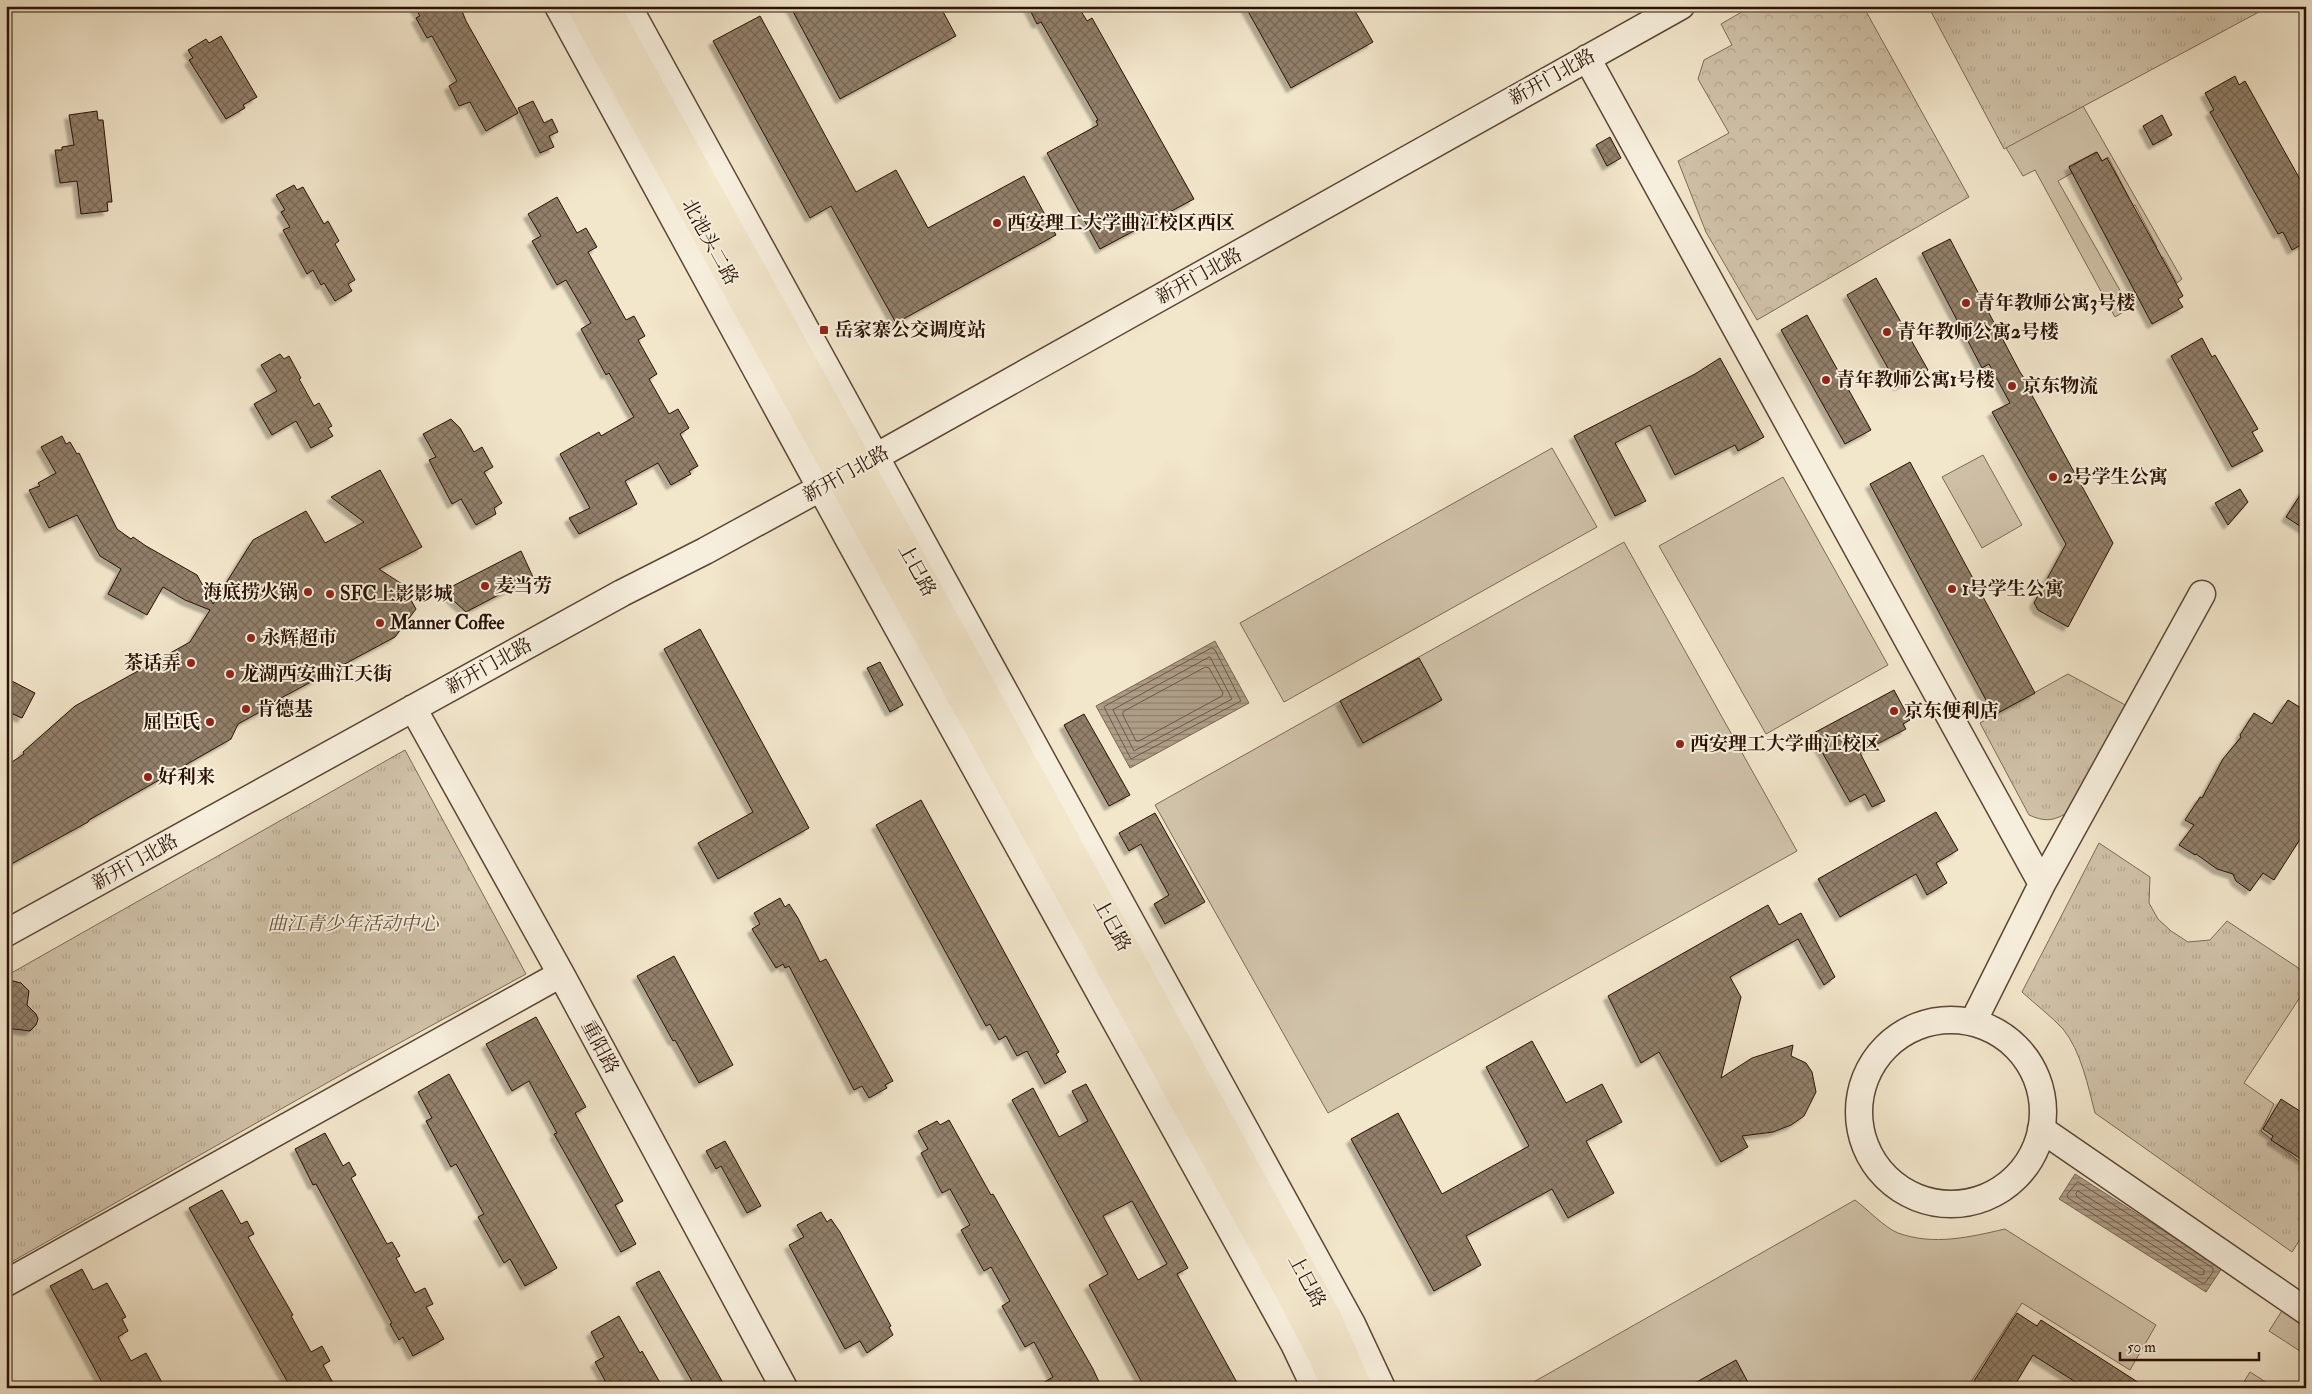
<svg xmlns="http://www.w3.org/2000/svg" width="2312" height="1394" viewBox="0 0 2312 1394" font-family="'IM FELL Double Pica','Noto Serif SC',serif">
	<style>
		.grass { fill: #d0c2a9; stroke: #7c6a56 }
		.forest { fill: url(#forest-crowns); stroke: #7c6a56 }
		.park { fill: url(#park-tufts); stroke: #7c6a56 }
		.water { fill: url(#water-rules); stroke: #796653 }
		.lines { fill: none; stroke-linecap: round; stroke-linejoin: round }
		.shore { stroke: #6c5846; stroke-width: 1 }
		.building { fill: url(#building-cross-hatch); stroke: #291204; fill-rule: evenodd; filter: url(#shadow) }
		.minor-casing { stroke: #5b4736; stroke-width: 29 }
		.major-casing { stroke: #291204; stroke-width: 30 }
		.minor { stroke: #f7efdd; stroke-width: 26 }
		.major { stroke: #f2e6cb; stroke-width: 28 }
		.poi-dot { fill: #8f2418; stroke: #f7efdd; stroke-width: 2 }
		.labels { text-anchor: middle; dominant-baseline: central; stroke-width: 4; stroke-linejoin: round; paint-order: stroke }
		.street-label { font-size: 19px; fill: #291204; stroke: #f7efdd }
		.poi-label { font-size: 19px; font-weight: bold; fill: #291204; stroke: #f7efdd; text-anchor: start }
		.park-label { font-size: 19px; font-style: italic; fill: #63503e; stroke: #f7efdd }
	</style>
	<defs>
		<pattern id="forest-crowns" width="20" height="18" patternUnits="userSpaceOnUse" patternTransform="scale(1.25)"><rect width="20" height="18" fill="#d0c2a9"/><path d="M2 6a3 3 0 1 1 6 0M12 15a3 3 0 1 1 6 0" fill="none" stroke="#b3a690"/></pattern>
		<pattern id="park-tufts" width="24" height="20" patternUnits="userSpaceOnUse" patternTransform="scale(1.25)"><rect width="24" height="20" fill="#d0c2a9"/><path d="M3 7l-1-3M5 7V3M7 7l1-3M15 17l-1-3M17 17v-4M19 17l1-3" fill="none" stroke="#b3a690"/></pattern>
		<pattern id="water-rules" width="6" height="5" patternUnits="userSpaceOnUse" patternTransform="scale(1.25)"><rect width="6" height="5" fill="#ae9e87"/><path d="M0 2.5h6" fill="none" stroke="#8e7f6c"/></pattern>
		<pattern id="building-cross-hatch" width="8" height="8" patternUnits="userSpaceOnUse" patternTransform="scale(1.25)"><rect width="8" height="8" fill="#92806b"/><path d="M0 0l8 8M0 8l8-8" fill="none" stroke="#776756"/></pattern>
		<filter id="shadow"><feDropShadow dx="-4.5" dy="4.5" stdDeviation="1" flood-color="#0004"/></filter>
	</defs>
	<rect width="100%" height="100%" fill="#f2e6cb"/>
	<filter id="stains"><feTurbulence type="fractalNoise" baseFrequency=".004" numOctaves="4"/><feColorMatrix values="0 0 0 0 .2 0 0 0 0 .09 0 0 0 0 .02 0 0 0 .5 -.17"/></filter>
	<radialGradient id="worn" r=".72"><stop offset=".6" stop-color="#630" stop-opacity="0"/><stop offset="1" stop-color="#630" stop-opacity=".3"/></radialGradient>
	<path class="grass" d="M2083 106 2182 279 2177 283 2163 257 2157 259 2152 250 2157 247 2135 205 2129 208 2128 196 2108 157 2102 161 2096 152 2069 166 2072 173 2058 181 2130 308 2115 317 2035 170 2023 176 1994 128Z
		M1552 448 1597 527 1284 702 1240 623Z
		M1983 455 2022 525 1982 548 1942 477Z
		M1783 477 1888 665 1766 734 1659 546Z
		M1624 542 1797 851 1328 1113 1155 805Z
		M1855 1200C1866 1208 1885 1228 1898 1233 1934 1246 1970 1237 2005 1229L2156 1325 2130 1370 2022 1303 1967 1388H1523Z
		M2285 1306 2306 1320V1355L2269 1331Z
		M2250 1372 2275 1388H2240Z"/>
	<path class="forest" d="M1752 6H1863L1969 197 1757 320 1706 232 1678 161 1729 133 1698 79 1704 60 1732 45 1721 24Z"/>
	<path class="park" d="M1928 6H2270L2004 149Z
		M2068 674 2129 707 2065 814C2051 822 2043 821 2029 815L1980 723Z
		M405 750 526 974 348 1071 6 1265V976Z
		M2099 843 2150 877 2149 903 2158 919 2171 931 2188 942 2210 940 2227 921 2306 973V988L2244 1083 2274 1104 2261 1131 2306 1167V1230L2292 1252 2095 1113C2088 1086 2081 1051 2063 1029 2051 1016 2035 1004 2022 992Z"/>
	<path class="water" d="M1215 641 1249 703 1130 768 1096 706Z
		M2075 1174 2222 1268 2206 1292 2059 1199Z"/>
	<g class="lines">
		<path class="shore" d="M1212 648 1215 650 1241 701 1131 759 1104 707Z
			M1210 657 1232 699 1134 751 1113 710Z
			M1206 667 1209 668 1223 693 1222 696 1139 741H1136L1123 715V712Z
			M2078 1182 2213 1268V1272L2205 1283H2202L2068 1198 2067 1195Z
			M2078 1191 2204 1270V1274L2200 1275 2077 1197 2076 1194Z"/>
	</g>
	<path class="building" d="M414 6H460L466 21 518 113 486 131 470 102 459 106 449 86 457 81 432 36 427 38 416 18 420 16Z
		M790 6H940L956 36 840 99Z
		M1028 6H1078L1087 21 1092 18 1194 199 1100 249 1047 153 1098 125 1096 121 1098 120 1041 22 1037 24Z
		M1245 6H1352L1373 42 1291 88Z
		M760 16 856 192 896 170 928 228 1024 176 1056 235 896 323 831 206 810 218 713 41Z
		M221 36 257 97 243 105 245 108 226 119 189 60 193 58 188 50 206 39 209 43Z
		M2235 76 2239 85 2245 81 2306 190V242L2292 250 2283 232 2278 234 2210 112 2214 110 2205 93Z
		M533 101 544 123 552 119 558 132 549 136 554 147 540 153 518 108Z
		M97 111 98 120H103L112 202H107L108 211 81 214 77 181 60 183 55 150H62V147L74 145 69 115Z
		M2162 115 2172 135 2153 145 2143 126Z
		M1610 137 1621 158 1607 166 1596 145Z
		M2097 152 2102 161 2107 158 2183 296 2178 299 2183 307 2152 324 2069 167Z
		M294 185 297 190 303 187 324 224 328 221 339 241 335 244 355 280 348 284 352 291 335 301 324 283 321 285 313 270 307 274 283 230 290 227 281 212 285 210 276 195Z
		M557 197 577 233 586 228 597 247 588 252 626 320 634 316 645 336 638 340 657 374 649 379 669 414 678 409 689 428 680 434 698 466 689 471 691 474 671 485 658 463 625 481 637 504 579 534 569 518 590 508 560 454 599 432 601 436 634 417 609 373 606 375 581 329 591 323 566 280 557 285 532 241 541 236 528 214Z
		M1950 239 2020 372 2030 387 2028 388 2113 543 2068 627 2038 610 2034 603 2066 544 1992 412 2010 403 1989 364 1982 368 1922 253Z
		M1876 278 1928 370 1898 386 1847 295Z
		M1807 315 1871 430 1845 444 1781 330Z
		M2202 338 2212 357 2215 355 2258 429 2252 432 2263 451 2232 467 2171 356Z
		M280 354 284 359 289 356 301 378 299 379 314 406 319 403 332 426 328 428 333 436 311 448 296 421 272 435 254 404 277 391 261 365Z
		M1720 358 1764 437 1738 451 1735 445 1675 475 1650 425 1615 443 1646 501 1615 516 1574 436 1695 374Z
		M451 419 460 428 474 452 482 447 493 467 484 472 502 503 494 508 496 514 476 525 461 499 452 504 429 460 436 457 423 434Z
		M62 436 66 444 70 442 77 454 79 453 117 529 131 539 133 537 146 546 197 575 213 604 253 540 306 511 325 543 364 522 331 497 380 470 422 547 379 569 402 584 416 609 395 637 268 705 269 707 238 724 231 739 89 820 88 822 6 867V766L24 754 23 752 75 706 190 642 210 610 185 600 163 587 147 615 108 594 121 569 100 556 77 515 49 528 29 490 40 486 38 483 56 473 41 447Z
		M1910 462 2035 693 1994 715 1870 484Z
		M2306 486V530L2286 517Z
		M2240 489 2248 502 2228 525 2215 503Z
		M521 551 533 577 466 612 443 591Z
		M700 629 809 828 718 879 698 843 753 812 664 649Z
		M1419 658 1442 700 1363 743 1340 701Z
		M880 662 903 705 890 712 867 668Z
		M6 678 35 693 22 718 6 711Z
		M1894 690 1910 720 1903 724 1906 729 1860 753 1885 801 1872 807 1865 794 1850 802 1812 734Z
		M2288 700 2306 711V830L2274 880 2263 873 2250 891 2236 881 2233 874 2217 869 2196 854 2195 855 2179 845 2194 825 2185 820 2200 797 2202 798 2223 759 2241 737 2240 735 2254 713 2272 724Z
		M1084 714 1130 795 1109 806 1064 725Z
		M921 800 1059 1052 1056 1054 1066 1072 1045 1084 1027 1051 1017 1056 1006 1036 999 1040 990 1024 986 1026 876 825Z
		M1936 812 1958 850 1936 863 1947 883 1927 895 1916 874 1840 917 1818 879Z
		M1155 813 1205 902 1165 924 1154 904 1169 895 1141 844 1129 851 1119 833Z
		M780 898 785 907 789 904 798 918 820 962 826 959 893 1081 885 1085 887 1088 869 1098 862 1086 854 1090 789 966 785 968 783 964 776 968 752 929 760 924 754 913Z
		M1768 905 1779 925 1801 913 1835 977 1824 985 1798 939 1730 977 1741 997 1721 1078 1752 1058 1793 1045 1791 1056 1806 1063 1812 1072 1816 1092 1804 1116 1791 1125 1773 1132 1742 1136 1748 1147 1721 1162 1659 1052 1641 1063 1608 996Z
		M674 956 733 1065 699 1083 675 1040 673 1041 637 976Z
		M13 981 21 983 29 991 27 1005 36 1014 38 1019 36 1025 30 1031 6 1028V984Z
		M536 1017 586 1107 575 1113 623 1201 615 1205 636 1244 621 1252 554 1134 557 1133 529 1081 512 1091 486 1044Z
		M1532 1041 1566 1103 1602 1084 1622 1122 1586 1141 1614 1193 1568 1218 1552 1189 1466 1236 1481 1265 1434 1291 1351 1139 1398 1113 1442 1194 1529 1146 1486 1067Z
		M449 1074 557 1268 525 1286 510 1259 504 1263 478 1217 484 1214 456 1164 451 1167 426 1121 432 1118 418 1092Z
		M1086 1084 1188 1268 1177 1274 1240 1388H1145L1089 1285 1108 1274 1012 1100 1033 1088 1059 1137 1088 1121 1072 1091ZM1132 1201 1167 1264 1138 1280 1103 1216Z
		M2281 1099 2306 1115V1162L2271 1140 2273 1136 2263 1129Z
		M949 1120 991 1195 993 1194 1093 1369 1100 1384 1093 1388H1034L1053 1377 1034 1342 1025 1347 1002 1306 1010 1301 991 1267 984 1271 961 1230 970 1225 950 1189 942 1193 921 1153 928 1149 918 1131 937 1121 940 1125Z
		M325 1133 343 1166 349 1162 356 1175 351 1178 387 1244 392 1242 400 1256 396 1258 415 1293 425 1288 433 1304 426 1307 444 1339 413 1356 403 1337 399 1340 390 1324 392 1323 316 1184 313 1185 295 1149Z
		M725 1141 761 1206 747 1213 721 1166 716 1169 706 1151Z
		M222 1190 241 1224 247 1221 254 1234 248 1237 293 1315 291 1316 311 1352 322 1346 330 1361 323 1365 336 1388H291L189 1208Z
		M821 1212 827 1222 831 1219 840 1232 891 1326 889 1327 893 1335 867 1353 860 1341 845 1349 789 1245 804 1237 797 1225Z
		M82 1269 93 1290 107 1283 126 1317 122 1319 128 1331 118 1337 131 1361 146 1353 165 1388H105L50 1286Z
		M659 1271 726 1388H696L636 1283Z
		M2017 1313 2037 1326 2041 1320 2147 1388H2085L2033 1355 2013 1388H1985L1974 1381Z
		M619 1316 640 1353 642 1351 663 1388H609L595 1362 604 1357 591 1332Z
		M1736 1360 1751 1388H1686Z"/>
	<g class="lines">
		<defs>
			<path id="minor" d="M558 6 849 540 1294 1344 1315 1388
				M628 6 1352 1324 1382 1388
				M1587 58 2042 884
				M861 465 1681 6
				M413 708 561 974 784 1388
				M6 933 622 593 705 551 835 480
				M1859 1112a92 92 0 1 1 184 0a92 92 0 1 1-184 0Z
				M1973 1022 2042 884 2202 594
				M2041 1129 2306 1311
				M6 1283 561 974"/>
			<path id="major" d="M581 6 1290 1293 1322 1355 1336 1388
				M605 6 860 466 1294 1257 1327 1317 1358 1388"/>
		</defs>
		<use href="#minor" class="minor-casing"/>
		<use href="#major" class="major-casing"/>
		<use href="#minor" class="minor"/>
		<use href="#major" class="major"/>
	</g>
	<g class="poi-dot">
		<circle cx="997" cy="223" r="5"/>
		<circle cx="1966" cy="303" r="5"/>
		<rect x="819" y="325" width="10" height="10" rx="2.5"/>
		<circle cx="1887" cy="332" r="5"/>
		<circle cx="1826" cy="380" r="5"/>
		<circle cx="2012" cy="386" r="5"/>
		<circle cx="2053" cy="477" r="5"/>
		<circle cx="485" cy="586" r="5"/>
		<circle cx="1952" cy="589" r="5"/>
		<circle cx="308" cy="592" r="5"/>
		<circle cx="330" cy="594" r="5"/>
		<circle cx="380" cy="623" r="5"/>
		<circle cx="251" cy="638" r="5"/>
		<circle cx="191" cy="663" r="5"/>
		<circle cx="230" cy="674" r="5"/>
		<circle cx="246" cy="709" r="5"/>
		<circle cx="1894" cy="711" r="5"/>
		<circle cx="210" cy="722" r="5"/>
		<circle cx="1680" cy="744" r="5"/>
		<circle cx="148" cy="777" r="5"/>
	</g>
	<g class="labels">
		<g class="street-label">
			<text transform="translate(1552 77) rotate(-29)">新开门北路</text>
			<text transform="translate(710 242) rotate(61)">北池头二路</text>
			<text transform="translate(1199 276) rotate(-29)">新开门北路</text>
			<text transform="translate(846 474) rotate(-29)">新开门北路</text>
			<text transform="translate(917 570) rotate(61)">上巳路</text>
			<text transform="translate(489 666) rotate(-29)">新开门北路</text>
			<text transform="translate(135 862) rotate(-29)">新开门北路</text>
			<text transform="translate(1112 925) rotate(61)">上巳路</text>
			<text transform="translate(600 1047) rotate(62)">重阳路</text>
			<text transform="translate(1307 1281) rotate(62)">上巳路</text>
		</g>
		<g class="poi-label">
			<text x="1007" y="223">西安理工大学曲江校区西区</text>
			<text x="1976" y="303">青年教师公寓3号楼</text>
			<text x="834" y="330">岳家寨公交调度站</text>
			<text x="1897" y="332">青年教师公寓2号楼</text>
			<text x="1836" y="380">青年教师公寓1号楼</text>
			<text x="2022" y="386">京东物流</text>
			<text x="2063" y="477">2号学生公寓</text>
			<text x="495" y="586">麦当劳</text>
			<text x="1962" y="589">1号学生公寓</text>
			<text x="298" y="592" text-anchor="end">海底捞火锅</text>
			<text x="340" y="594">SFC上影影城</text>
			<text x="390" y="623">Manner Coffee</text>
			<text x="261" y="638">永辉超市</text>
			<text x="181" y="663" text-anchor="end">茶话弄</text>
			<text x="240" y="674">龙湖西安曲江天街</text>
			<text x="256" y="709">肯德基</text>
			<text x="1904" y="711">京东便利店</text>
			<text x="200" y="722" text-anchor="end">屈臣氏</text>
			<text x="1690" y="744">西安理工大学曲江校区</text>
			<text x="158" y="777">好利来</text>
		</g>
		<g class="park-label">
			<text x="353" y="924">曲江青少年活动中心</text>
		</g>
	</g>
	<rect width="2312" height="1394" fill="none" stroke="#f2e6cb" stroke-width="25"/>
	<rect x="8" y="8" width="2297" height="1379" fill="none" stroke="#291204" stroke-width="2.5"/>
	<rect x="12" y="12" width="2287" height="1369" fill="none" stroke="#291204"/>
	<path d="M2120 1352v8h139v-8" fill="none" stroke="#291204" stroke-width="2.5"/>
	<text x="2127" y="1352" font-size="15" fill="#291204" stroke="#f7efdd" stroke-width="4" paint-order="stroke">50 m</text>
	<rect width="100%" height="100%" filter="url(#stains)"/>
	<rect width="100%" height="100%" fill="url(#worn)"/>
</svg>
